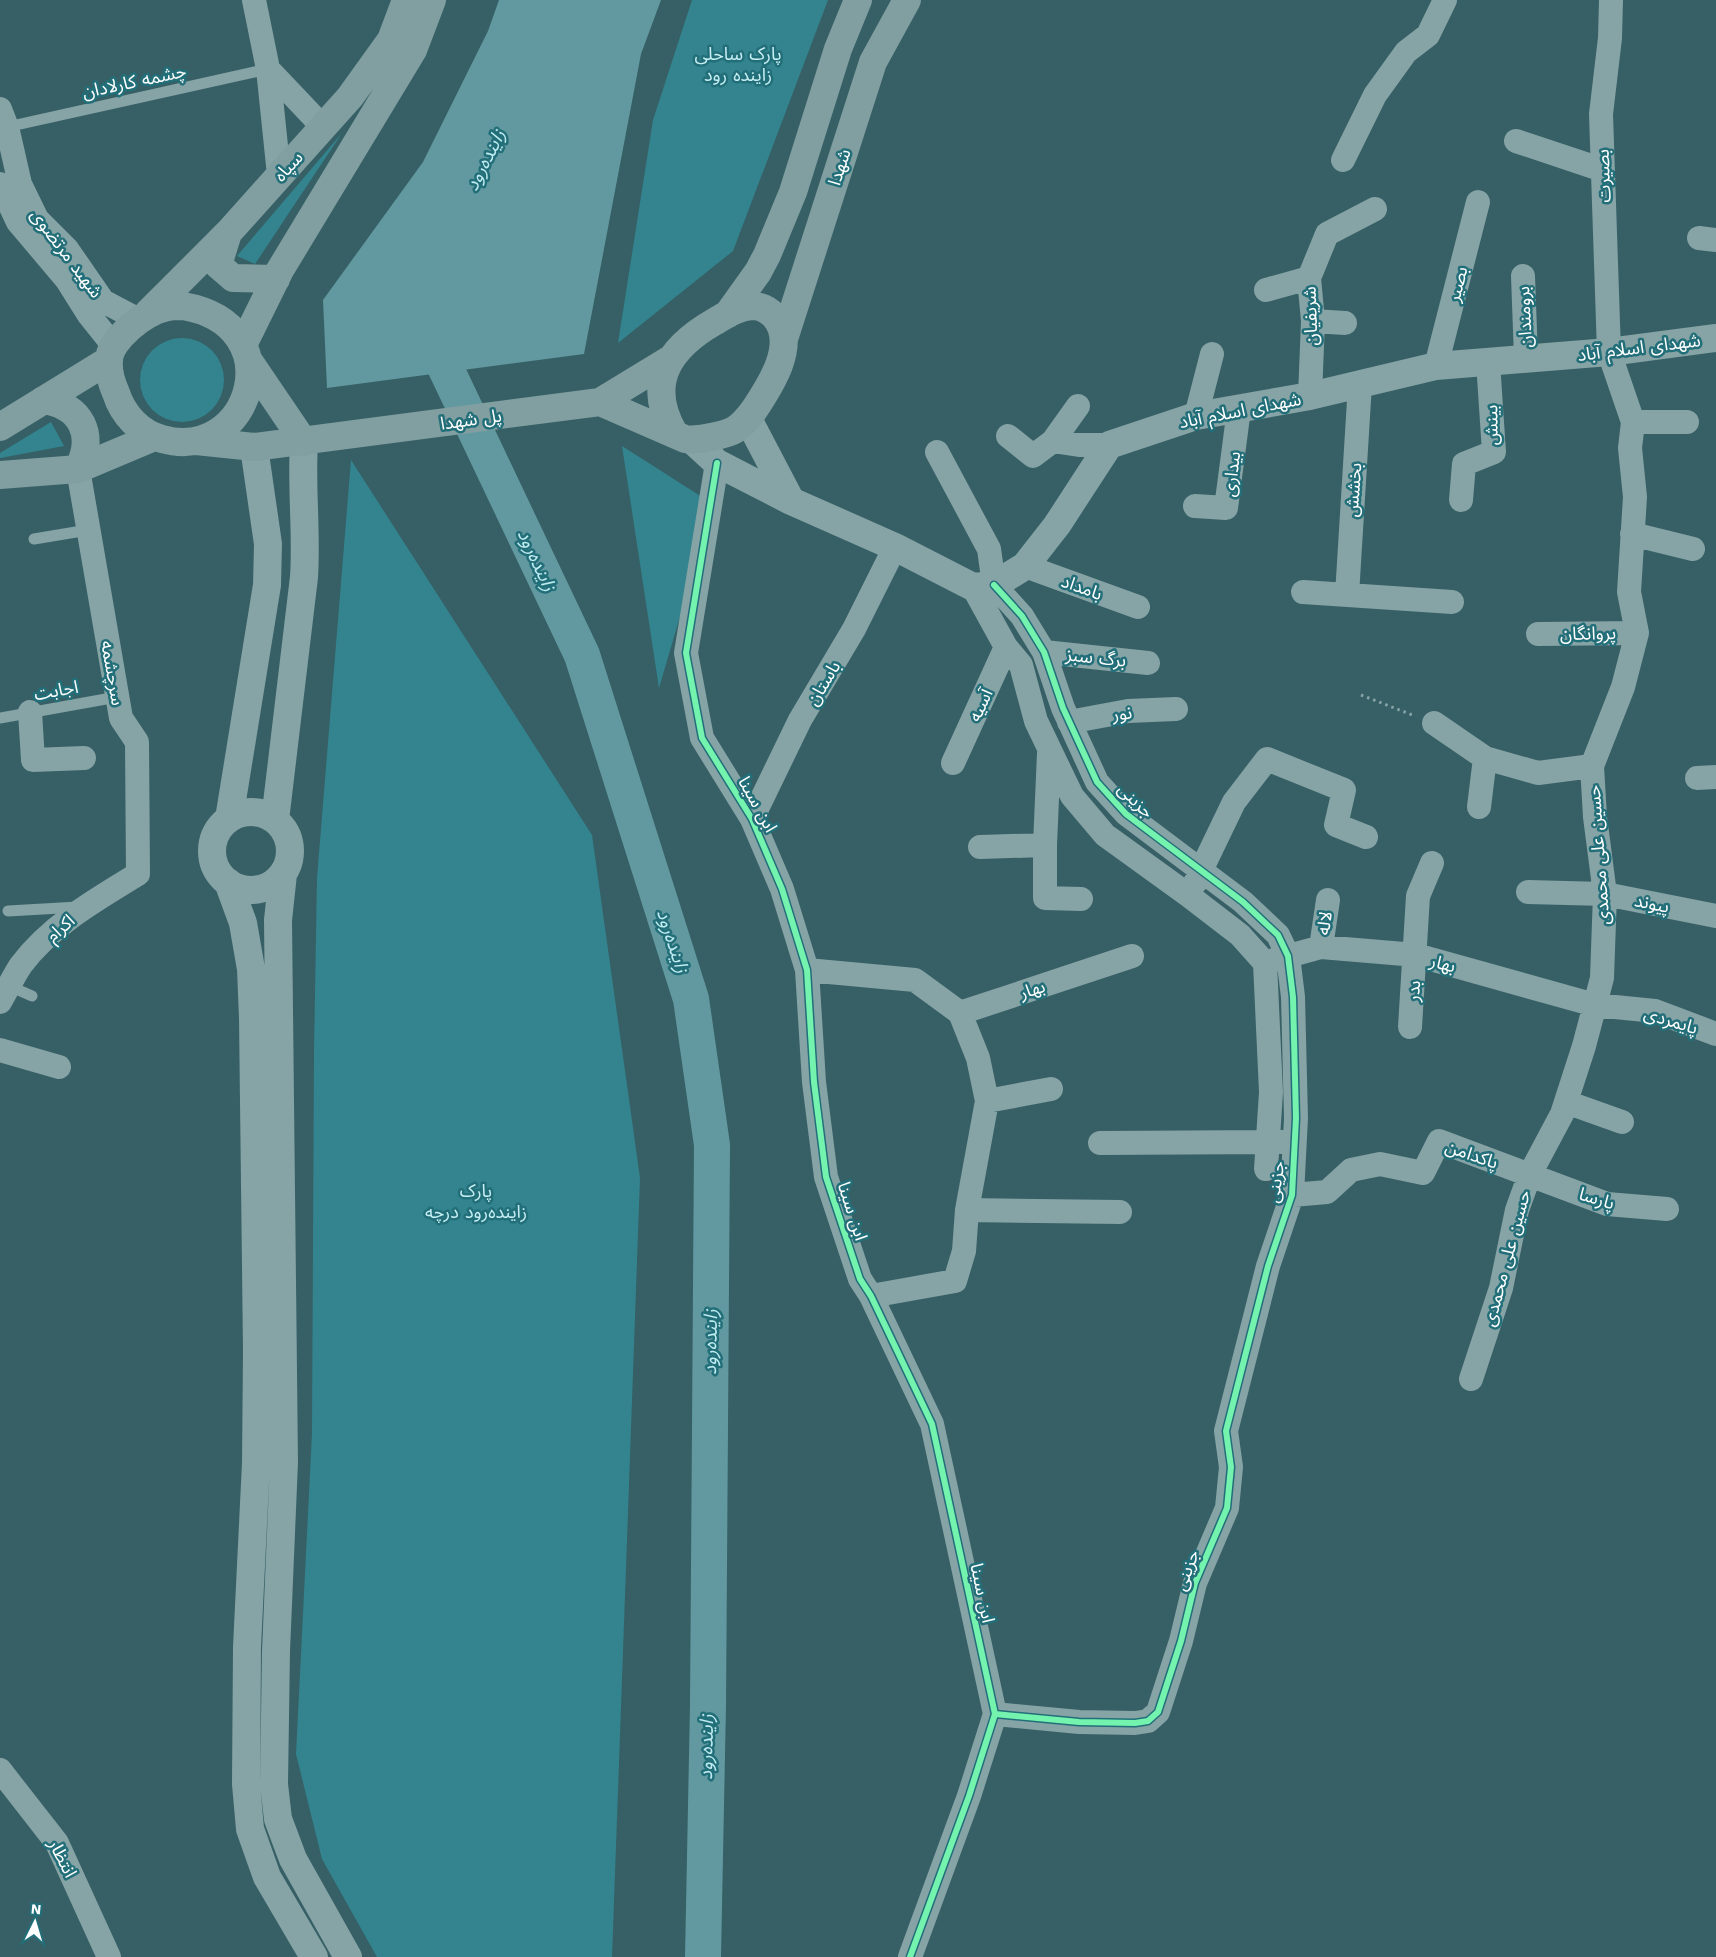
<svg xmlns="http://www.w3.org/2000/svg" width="1716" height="1957" viewBox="0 0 1716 1957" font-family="'Work Sans','Noto Sans Arabic',sans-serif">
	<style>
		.green { fill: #33848f }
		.water { fill: #6299a0 }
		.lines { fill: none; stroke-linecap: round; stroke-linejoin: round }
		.river { stroke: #6299a0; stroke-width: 36 }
		.path { stroke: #86a3a6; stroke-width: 3; stroke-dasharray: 2.5 4; stroke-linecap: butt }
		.service { stroke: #86a3a6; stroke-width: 11 }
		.minor { stroke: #86a3a6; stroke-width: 24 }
		.tertiary { stroke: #86a3a6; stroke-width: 28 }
		.secondary { stroke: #819ea1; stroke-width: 28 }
		.cycleway-casing { stroke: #226f79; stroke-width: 9 }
		.cycleway { stroke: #73f3ae; stroke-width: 6 }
		.labels { text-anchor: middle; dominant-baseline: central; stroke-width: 5; stroke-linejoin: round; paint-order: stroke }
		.park-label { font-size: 18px; fill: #c7eff4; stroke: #226f79 }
		.street-label { font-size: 18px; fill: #fff; stroke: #226f79 }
		.water-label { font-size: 19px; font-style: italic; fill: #bfebf1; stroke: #226f79 }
	</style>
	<rect width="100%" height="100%" fill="#366065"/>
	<path class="green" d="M692 0H828L733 251 618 343 653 120Z
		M342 133 255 264 237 256Z
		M140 380a42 42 0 1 1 84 0a42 42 0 1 1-84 0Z
		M51 422 64 446 0 458V453Z
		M622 446 713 504 659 688Z
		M351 460 592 835 640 1178 612 1957H377L322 1859 296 1754 312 1433 314 1052 317 878Z"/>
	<path class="water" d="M499 0H661L641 54 584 354 327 388 323 300 423 162 488 31Z"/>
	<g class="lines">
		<path class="river" d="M431 327 429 333 582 655 691 999 712 1145 708 1705 703 1957"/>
		<path class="path" d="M1361 695 1415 716"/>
		<path class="service" d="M7 127 268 69
			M34 539 88 530
			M0 718 117 697
			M8 911 78 907
			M7 985 32 996"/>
		<path class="minor" d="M254 0 268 69
			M0 109 7 127 20 184 37 219 67 249 103 301 139 320
			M1516 141 1603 170
			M1343 160 1375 95 1406 52 1428 35 1445 0
			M279 175 268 69 323 127
			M0 184 18 222 67 280 89 315 113 345
			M1699 238 1716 240
			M1523 276 1526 358
			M1266 290 1309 278
			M1313 321 1345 323
			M1436 366 1478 202
			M1310 396 1313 321 1309 278 1327 234 1375 209
			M1196 416 1212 354
			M1633 422H1687
			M1008 436 1033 456 1053 441 1079 445H1109
			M1053 441 1078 406
			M937 452 989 549 994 585 1022 616 1044 652 1063 708 1097 782 1126 814 1243 902 1278 935 1288 956 1293 997 1296 1118 1292 1195 1268 1266 1226 1431 1231 1467 1227 1508 1195 1583 1181 1641 1158 1712 1148 1721 1135 1723 1079 1722 995 1714
			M717 463 686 653 702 738 752 819 782 889 807 970 814 1082 826 1177 860 1279 871 1296 932 1424 995 1714 969 1796 910 1957
			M1461 500 1464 464 1494 452 1488 362
			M1195 506 1226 508 1239 409
			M1632 534 1693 549
			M1025 566 1138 607
			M973 587 1006 647 1021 665 1036 721 1072 796 1105 835 1188 895 1240 935 1265 963 1271 1092 1266 1169
			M1303 592 1452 602
			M1347 595 1360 384
			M1538 634 1637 633
			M1044 652 1148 663
			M30 712 33 760 84 758
			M1069 722 1128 711 1176 709
			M1434 723 1485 758 1538 773 1592 766
			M1049 753 1045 845V898L1081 899
			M953 763 1006 647
			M1697 778 1716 777
			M1479 807 1485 758
			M752 819 800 720 854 629 895 547
			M980 847 1045 845
			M1195 883 1234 802 1267 759 1344 790 1336 825 1366 837
			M1528 892 1605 894 1716 916
			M1321 947 1328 900
			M1274 960 1321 947 1416 955 1595 1005 1655 1011 1716 1034
			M807 970 915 980 960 1013 978 1058 987 1101 967 1210 964 1251 955 1281 871 1296
			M0 1002C7 990 13 977 21 965 51 925 97 899 138 874L137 742 121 718 78 469
			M960 1013 1132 956
			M1410 1027 1418 896 1432 863
			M0 1050 59 1067
			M987 1101 1051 1089
			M1566 1102 1622 1122
			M1100 1143 1283 1142
			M1292 1195 1327 1192 1351 1170 1380 1164 1423 1173 1439 1141 1607 1204 1667 1209
			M967 1210 1120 1212
			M1471 1379 1501 1288 1517 1210 1530 1174 1562 1114 1584 1046 1602 978 1605 894 1595 817 1592 766 1623 687 1637 633 1629 592 1635 497 1630 448 1633 422 1609 352 1601 114 1610 38 1611 0
			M0 1770 57 1843 109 1957"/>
		<path class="tertiary" d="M692 440 717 463 791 501 748 419
			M791 501 895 547 973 587 994 585 1025 566 1057 525 1109 445 1196 416 1310 396 1436 366 1609 352 1716 338
			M212 851a39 39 0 1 1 78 0a39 39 0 1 1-78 0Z
			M229 819 267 585 268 544 254 447
			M275 820 304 577C307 532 301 487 304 442
			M283 874 278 920 284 1462 276 1651 274 1784 278 1819 293 1859 348 1957
			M228 882 243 923 251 969 253 1018 257 1351 256 1463 247 1647 246 1784 250 1829 267 1877 314 1957"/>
		<path class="secondary" d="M228 233 218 265 233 278 276 279
			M183 306C294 325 251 464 162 439 140 433 123 415 116 393 112 384 108 370 109 360 110 339 145 312 164 308 170 306 177 306 183 306Z
			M148 313 228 233 350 97 391 40 406 0
			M728 314 758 272 767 255 793 192 838 49 858 0
			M784 339 873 62 907 0
			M243 345 280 270 413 50 432 0
			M249 361 304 442
			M43 400C81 405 96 435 78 469
			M600 402 685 439C695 441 727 435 736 429 743 424 749 417 754 410 770 386 798 344 775 317 769 310 761 306 752 306 738 307 726 315 714 322 669 348 645 383 674 433
			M0 427 109 360
			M196 441 254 447 600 402 669 360
			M0 475 78 469 154 437"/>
		<defs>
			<path id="cycleway" d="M717 463 686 653 702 738 752 819 782 889 807 970 814 1082 826 1177 860 1279 871 1296 932 1424 995 1714 969 1796 910 1957
				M994 585 1022 616 1044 652 1063 708 1097 782 1126 814 1243 902 1278 935 1288 956 1293 997 1296 1118 1292 1195 1268 1266 1226 1431 1231 1467 1227 1508 1195 1583 1181 1641 1158 1712 1148 1721 1135 1723 1079 1722 995 1714"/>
		</defs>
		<use href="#cycleway" class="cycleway-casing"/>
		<use href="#cycleway" class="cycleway"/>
	</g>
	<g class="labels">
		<g class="park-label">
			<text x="738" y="53">پارک ساحلی<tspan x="738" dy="21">زاینده رود</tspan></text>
			<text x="476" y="1190">پارک<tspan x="476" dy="21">زاینده‌رود درچه</tspan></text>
		</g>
		<g class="street-label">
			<text transform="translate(134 81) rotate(-12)">چشمه کارلادان</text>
			<text transform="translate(288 166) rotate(-48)">سپاه</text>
			<text transform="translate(839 167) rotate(-72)">شهدا</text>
			<text transform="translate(1603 176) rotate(-92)">بصیرت</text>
			<text transform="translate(67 253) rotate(53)">شهيد مرتضوی</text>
			<text transform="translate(1457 284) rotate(-76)">بصیر</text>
			<text transform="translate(1310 316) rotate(-92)">شریفیان</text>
			<text transform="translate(1524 317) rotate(-93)">برومندان</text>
			<text transform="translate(1639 347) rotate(-7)">شهدای اسلام آباد</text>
			<text transform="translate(1240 410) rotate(-11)">شهدای اسلام آباد</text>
			<text transform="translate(471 419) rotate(-8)">پل شهدا</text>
			<text transform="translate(1491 425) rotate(-91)">بینش</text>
			<text transform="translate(1231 474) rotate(-83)">بیداری</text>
			<text transform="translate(1353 490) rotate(-86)">بخشش</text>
			<text transform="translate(1082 587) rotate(20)">بامداد</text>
			<text transform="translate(1588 633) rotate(-1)">پروانگان</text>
			<text transform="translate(1096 657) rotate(6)">برگ سبز</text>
			<text transform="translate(113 673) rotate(80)">سرچشمه</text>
			<text transform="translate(823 683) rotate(-59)">باستان</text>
			<text transform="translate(56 690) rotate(-10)">اجابت</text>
			<text transform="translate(980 705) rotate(-65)">آسیه</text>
			<text transform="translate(1122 713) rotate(-8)">نور</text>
			<text transform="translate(1136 800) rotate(44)">جزینی</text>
			<text transform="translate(758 804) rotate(61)">ابن سینا</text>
			<text transform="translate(1598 855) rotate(-94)">حسین علی محمدی</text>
			<text transform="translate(1652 903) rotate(11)">پیوند</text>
			<text transform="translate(1324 923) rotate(-82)">لاله</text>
			<text transform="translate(60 928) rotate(-42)">اکرام</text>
			<text transform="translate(1443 963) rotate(15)">بهار</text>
			<text transform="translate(1032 989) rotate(-18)">بهار</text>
			<text transform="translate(1413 991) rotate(-86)">بدر</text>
			<text transform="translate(1671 1020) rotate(17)">پایمردی</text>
			<text transform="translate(1472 1154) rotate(19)">پاکدامن</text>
			<text transform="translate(1275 1182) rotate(-82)">جزینی</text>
			<text transform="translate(1597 1198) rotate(17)">پارسا</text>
			<text transform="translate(853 1211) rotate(72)">ابن سینا</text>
			<text transform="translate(1506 1258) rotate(-75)">حسین علی محمدی</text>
			<text transform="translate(1186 1570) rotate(-70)">جزینی</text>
			<text transform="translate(983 1593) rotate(78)">ابن سینا</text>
			<text transform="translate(63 1858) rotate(63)">انتظار</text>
		</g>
		<g class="water-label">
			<text transform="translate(485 160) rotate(-63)">زاینده‌رود</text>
			<text transform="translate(537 560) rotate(65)">زاینده‌رود</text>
			<text transform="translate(673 941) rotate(72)">زاینده‌رود</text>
			<text transform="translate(710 1342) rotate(-89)">زاینده‌رود</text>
			<text transform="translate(706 1747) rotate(-89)">زاینده‌رود</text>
		</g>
	</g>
	<g transform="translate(35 1922) rotate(5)" stroke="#226f79" stroke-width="4" paint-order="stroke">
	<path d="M0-4L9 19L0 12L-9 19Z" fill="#ffffff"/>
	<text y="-8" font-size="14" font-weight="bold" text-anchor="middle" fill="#ffffff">N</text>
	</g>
</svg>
